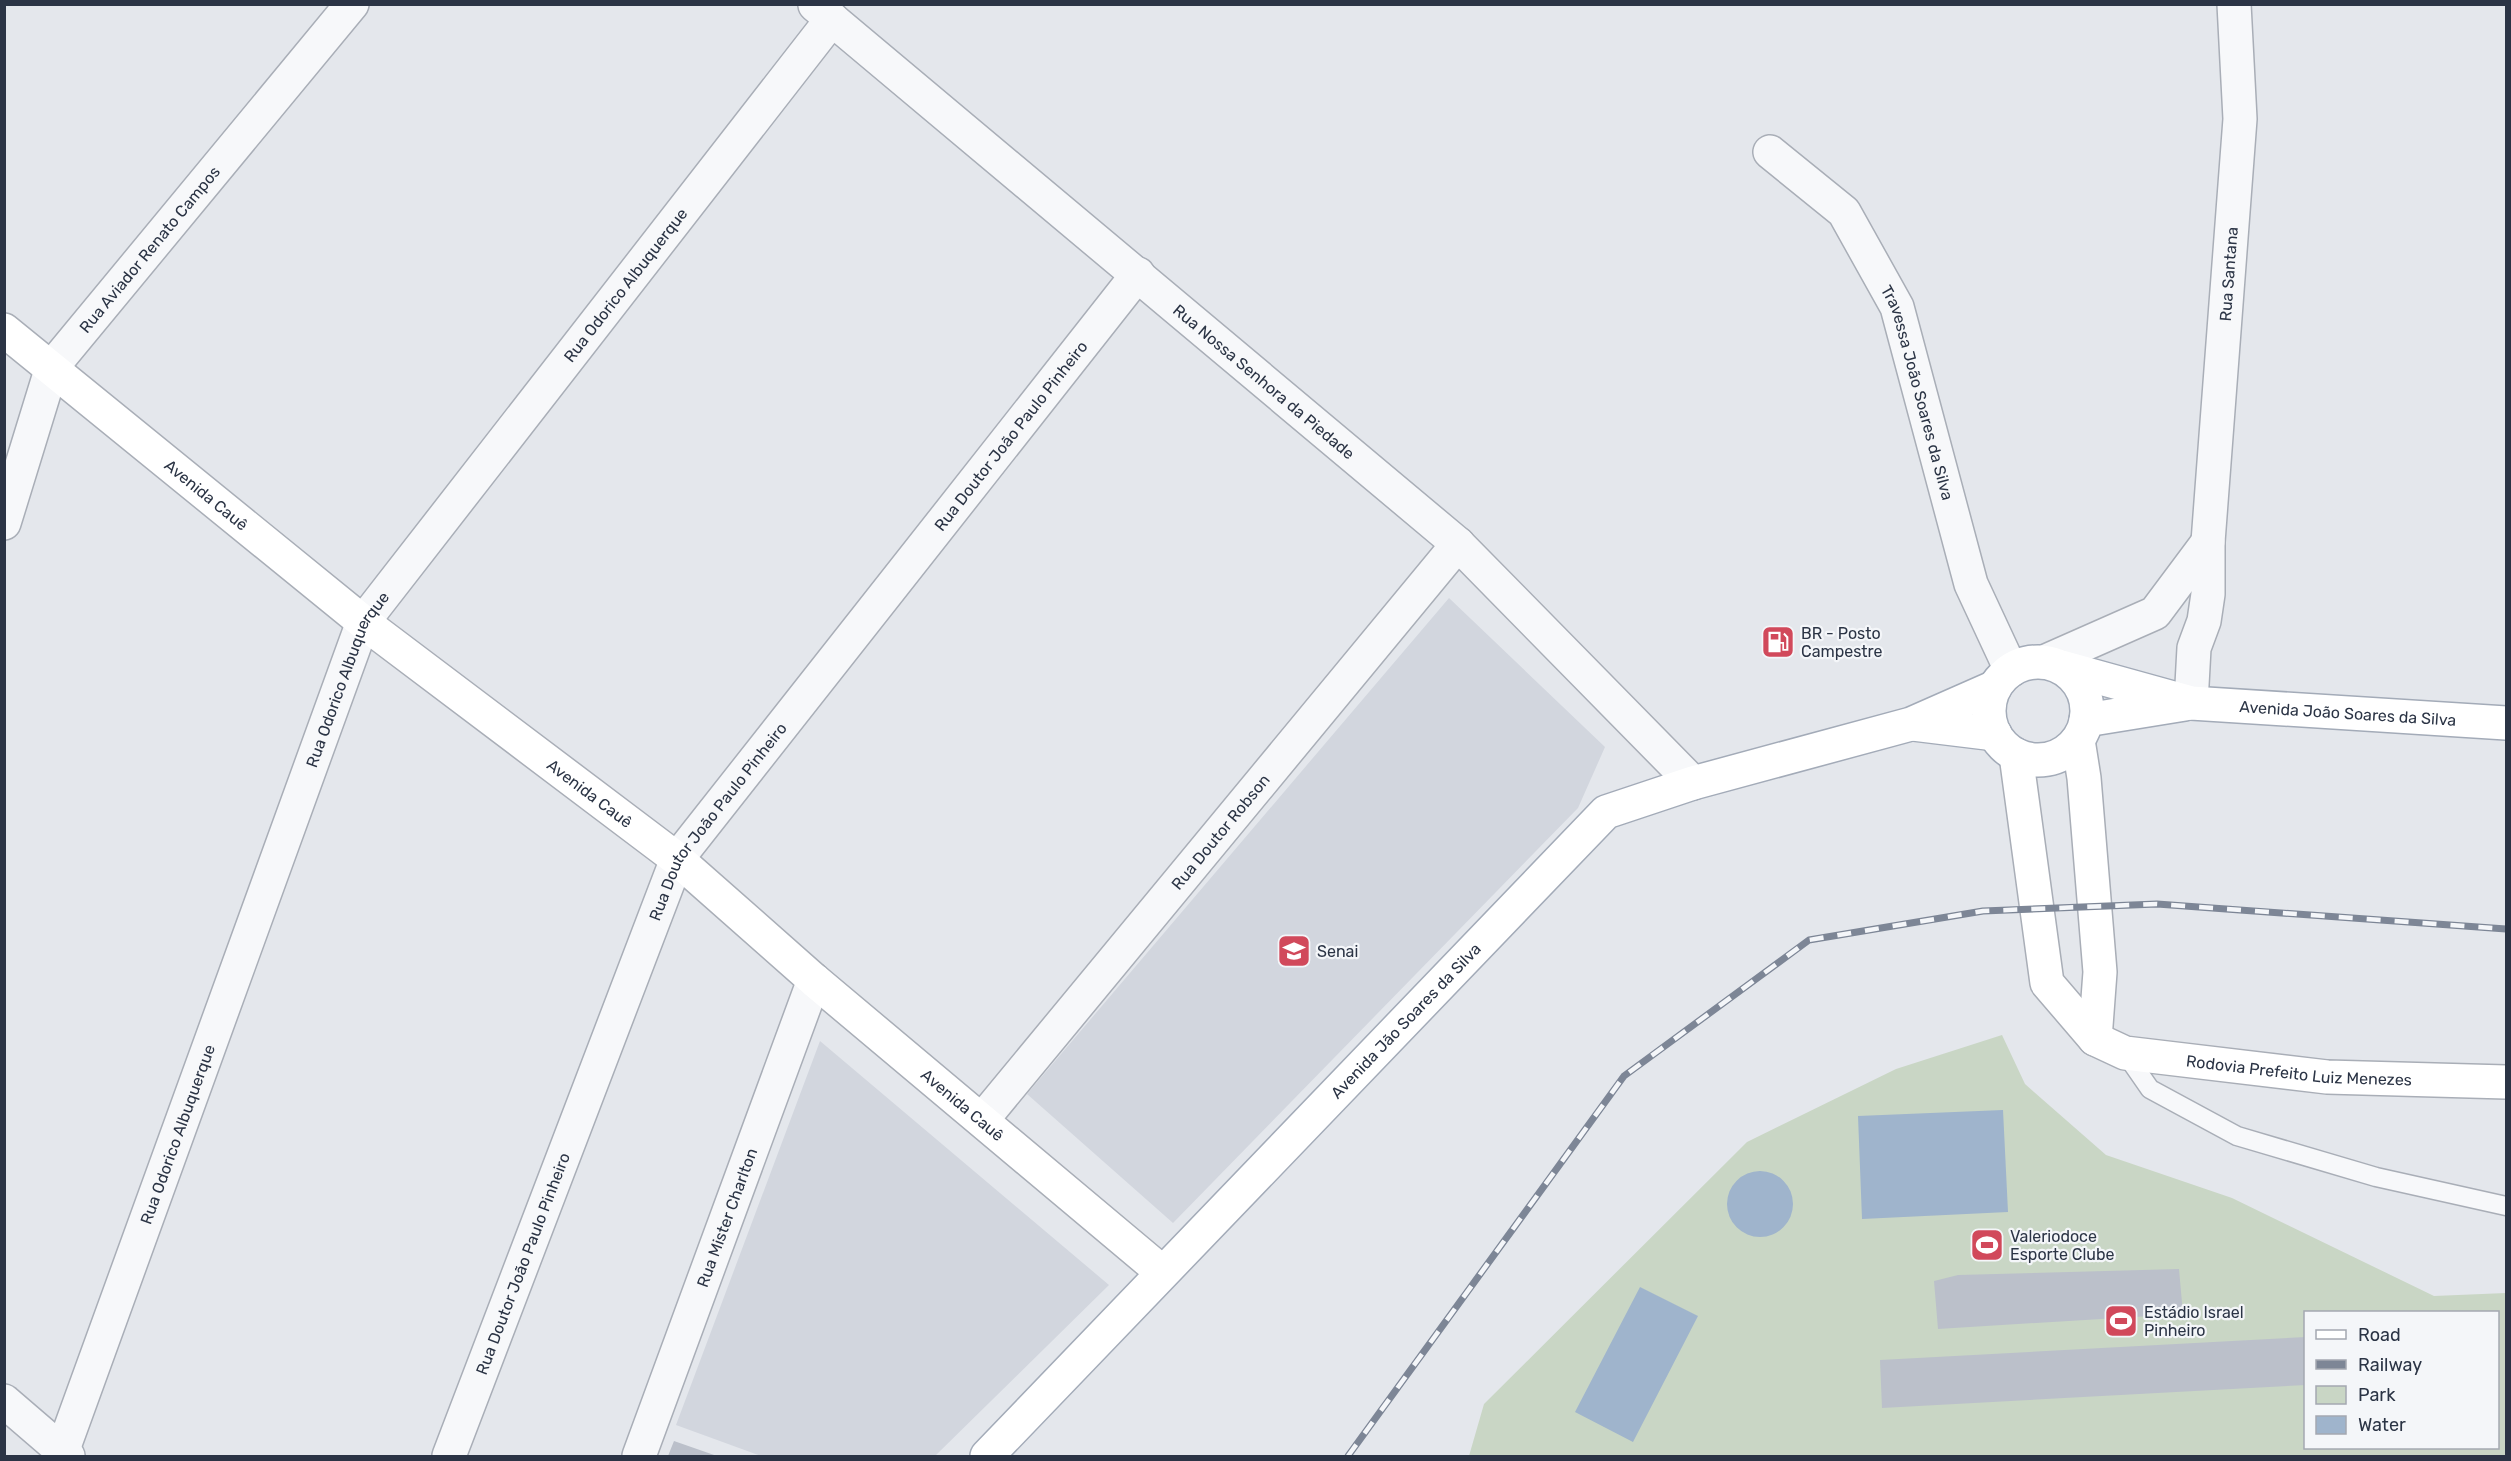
<svg xmlns="http://www.w3.org/2000/svg" width="2511" height="1461" viewBox="0 0 2511 1461" font-family="Rubik,sans-serif">
	<style>
		.built { fill: #d2d6de }
		.green { fill: #c9d6c5; fill-rule: evenodd }
		.water { fill: #9fb4cc }
		.building { fill: #bbc0ca }
		.lines { fill: none; stroke-linecap: round; stroke-linejoin: round }
		.lane-casing { stroke: #a9aeb7; stroke-width: 21 }
		.street-casing { stroke: #a9aeb7; stroke-width: 36 }
		.secondary-casing { stroke: #a9aeb7; stroke-width: 36 }
		.primary-casing { stroke: #a3abb8; stroke-width: 36 }
		.lane { stroke: #f7f8fa; stroke-width: 18 }
		.street { stroke: #f7f8fa; stroke-width: 33 }
		.secondary { stroke: #fff; stroke-width: 33 }
		.primary { stroke: #fff; stroke-width: 33 }
		.rail-casing { stroke: #7d8696; stroke-width: 7 }
		.rail { stroke: #f4f6f9; stroke-width: 4.5; stroke-dasharray: 14; stroke-linecap: butt }
		.labels { text-anchor: middle; dominant-baseline: central; stroke-width: 4.5; stroke-linejoin: round; paint-order: stroke }
		.street-label { font-size: 16px; fill: #2b3445; stroke: #f4f6f9 }
		.poi-label { font-size: 16px; fill: #2b3445; stroke: #f4f6f9; text-anchor: start }
	</style>
	<rect width="100%" height="100%" fill="#e4e7ec"/>
	<path class="built" d="M1449 598 1605 747 1578 808 1173 1223 1027 1094Z
		M820 1041 1109 1285 935 1456H761L676 1425Z"/>
	<path class="green" d="M2002 1035 2025 1084 2106 1155 2232 1198 2434 1296 2506 1293V1456H1469L1484 1404 1747 1142 1896 1069ZM2306 1312H2498V1448H2306Z"/>
	<path class="water" d="M2003 1110 2008 1212 1862 1219 1858 1116Z
		M1727 1204a33 33 0 1 1 66 0a33 33 0 1 1-66 0Z
		M1640 1287 1698 1316 1633 1442 1575 1412Z"/>
	<path class="building" d="M2179 1269 2183 1314 1938 1329 1934 1281 1958 1275Z
		M2306 1337V1385L1882 1408 1880 1360Z
		M674 1441 717 1456H668Z"/>
	<g class="lines">
		<defs>
			<path id="lane" d="M2125 1053 2150 1089 2237 1136 2376 1177 2506 1206"/>
			<g id="street">
				<path id="s1" d="M815 5 1458 544 1693 783"/>
				<path id="s2" d="M1770 152 1844 212 1897 307 1971 584 2011 670"/>
				<path id="s3" d="M4 523 52 367 352 4"/>
				<path d="M2044 662 2155 613 2208 542"/>
				<path id="s4" d="M2191 703 2194 648 2204 621 2208 594V542L2240 119 2234 4"/>
				<path id="s5" d="M982 1120 1458 544"/>
				<path d="M4 1401 68 1456"/>
				<path id="s6" d="M62 1452 363 622 832 19"/>
				<path id="s7" d="M449 1456 677 859 1138 274"/>
				<path id="s8" d="M639 1456 814 980"/>
			</g>
			<g id="secondary">
				<path id="s9" d="M4 330 363 622 677 859 814 980 1162 1272"/>
				<path d="M2078 740 2084 778 2100 972 2095 1039"/>
				<path id="s10" d="M2016 755 2047 983 2095 1039 2125 1053 2327 1077 2506 1082"/>
			</g>
			<g id="primary">
				<circle cx="2038" cy="711" r="49"/>
				<path id="s11" d="M2061 667 2191 703 2506 723"/>
				<path d="M2086 720 2185 704"/>
				<path d="M1913 724 1995 734"/>
				<path id="s12" d="M987 1456 1606 812 1693 783 1911 724 1995 687"/>
			</g>
		</defs>
		<use href="#lane" class="lane-casing"/>
		<use href="#street" class="street-casing"/>
		<use href="#secondary" class="secondary-casing"/>
		<use href="#primary" class="primary-casing"/>
		<use href="#lane" class="lane"/>
		<use href="#street" class="street"/>
		<use href="#secondary" class="secondary"/>
		<use href="#primary" class="primary"/>
		<defs>
			<path id="rail" d="M1348 1456 1624 1076 1809 940 1983 911 2157 904 2506 929"/>
		</defs>
		<use href="#rail" class="rail-casing"/>
		<use href="#rail" class="rail"/>
	</g>
	<defs>
		<symbol id="fuel-square" viewBox="-11 -11 22 22"><rect x="-9" y="-9" width="18" height="18" rx="4" fill="#d1495b" stroke="#f4f6f9"/><path d="M-5.5-6h7V0h2V4h1.3V-2.5L3-4.5l.8-.8L6-3V5H2.5V1h-1V6h-7ZM-4.2-4.7v3.2H.2V-4.7Z" fill="#fff"/></symbol>
		<symbol id="school-square" viewBox="-11 -11 22 22"><rect x="-9" y="-9" width="18" height="18" rx="4" fill="#d1495b" stroke="#f4f6f9"/><path d="M0-5L7-2L0 1L-7-2ZM-4 1L0 2.5L4 1V4Q0 6-4 4Z" fill="#fff"/></symbol>
		<symbol id="stadium-square" viewBox="-11 -11 22 22"><rect x="-9" y="-9" width="18" height="18" rx="4" fill="#d1495b" stroke="#f4f6f9"/><path d="M0-5a6.5 5 0 1 0 0 10a6.5 5 0 1 0 0-10ZM-3.5-1.8h7v3.6h-7Z" fill="#fff"/></symbol>
	</defs>
	<g fill-rule="evenodd">
		<use href="#fuel-square" x="1759" y="623" width="38" height="38"/>
		<use href="#school-square" x="1275" y="932" width="38" height="38"/>
		<use href="#stadium-square" x="1968" y="1226" width="38" height="38"/>
		<use href="#stadium-square" x="2102" y="1302" width="38" height="38"/>
	</g>
	<g class="labels">
		<g class="street-label">
			<text stroke="none"><textPath href="#s3" startOffset="316">Rua Aviador Renato Campos</textPath></text>
			<text stroke="none"><textPath href="#s4" startOffset="432">Rua Santana</textPath></text>
			<text stroke="none"><textPath href="#s6" startOffset="1310">Rua Odorico Albuquerque</textPath></text>
			<text stroke="none"><textPath href="#s1" startOffset="586">Rua Nossa Senhora da Piedade</textPath></text>
			<text stroke="none"><textPath href="#s2" startOffset="292">Travessa João Soares da Silva</textPath></text>
			<text stroke="none"><textPath href="#s7" startOffset="1178">Rua Doutor João Paulo Pinheiro</textPath></text>
			<text stroke="none"><textPath href="#s9" startOffset="261">Avenida Cauê</textPath></text>
			<text stroke="none"><textPath href="#s6" startOffset="824">Rua Odorico Albuquerque</textPath></text>
			<text stroke="none"><textPath href="#s11" startOffset="292">Avenida João Soares da Silva</textPath></text>
			<text stroke="none"><textPath href="#s9" startOffset="747">Avenida Cauê</textPath></text>
			<text stroke="none"><textPath href="#s7" startOffset="692">Rua Doutor João Paulo Pinheiro</textPath></text>
			<text stroke="none"><textPath href="#s5" startOffset="374">Rua Doutor Robson</textPath></text>
			<text stroke="none"><textPath href="#s12" startOffset="604">Avenida Jão Soares da Silva</textPath></text>
			<text stroke="none"><textPath href="#s10" startOffset="512">Rodovia Prefeito Luiz Menezes</textPath></text>
			<text stroke="none"><textPath href="#s9" startOffset="1233">Avenida Cauê</textPath></text>
			<text stroke="none"><textPath href="#s6" startOffset="338">Rua Odorico Albuquerque</textPath></text>
			<text stroke="none"><textPath href="#s8" startOffset="254">Rua Mister Charlton</textPath></text>
			<text stroke="none"><textPath href="#s7" startOffset="206">Rua Doutor João Paulo Pinheiro</textPath></text>
		</g>
		<g class="poi-label">
			<text x="1801" y="633">BR - Posto<tspan x="1801" dy="18">Campestre</tspan></text>
			<text x="1317" y="951">Senai</text>
			<text x="2010" y="1236">Valeriodoce<tspan x="2010" dy="18">Esporte Clube</tspan></text>
			<text x="2144" y="1312">Estádio Israel<tspan x="2144" dy="18">Pinheiro</tspan></text>
		</g>
	</g>
	<rect width="2511" height="1461" fill="none" stroke="#2b3445" stroke-width="12"/>
	<rect x="2304" y="1311" width="195" height="138" fill="#f4f6f9" stroke="#a4a8b1" stroke-width="1.5"/>
	<rect x="2316" y="1330" width="30" height="9" fill="#ffffff" stroke="#a4a8b1" stroke-width="1.5"/>
	<text x="2358" y="1341" font-size="18" fill="#2b3445">Road</text>
	<rect x="2316" y="1360" width="30" height="9" fill="#7d8696" stroke="#a4a8b1" stroke-width="1.5"/>
	<text x="2358" y="1371" font-size="18" fill="#2b3445">Railway</text>
	<rect x="2316" y="1386" width="30" height="18" fill="#c9d6c5" stroke="#a4a8b1" stroke-width="1.5"/>
	<text x="2358" y="1401" font-size="18" fill="#2b3445">Park</text>
	<rect x="2316" y="1416" width="30" height="18" fill="#9fb4cc" stroke="#a4a8b1" stroke-width="1.5"/>
	<text x="2358" y="1431" font-size="18" fill="#2b3445">Water</text>
</svg>
